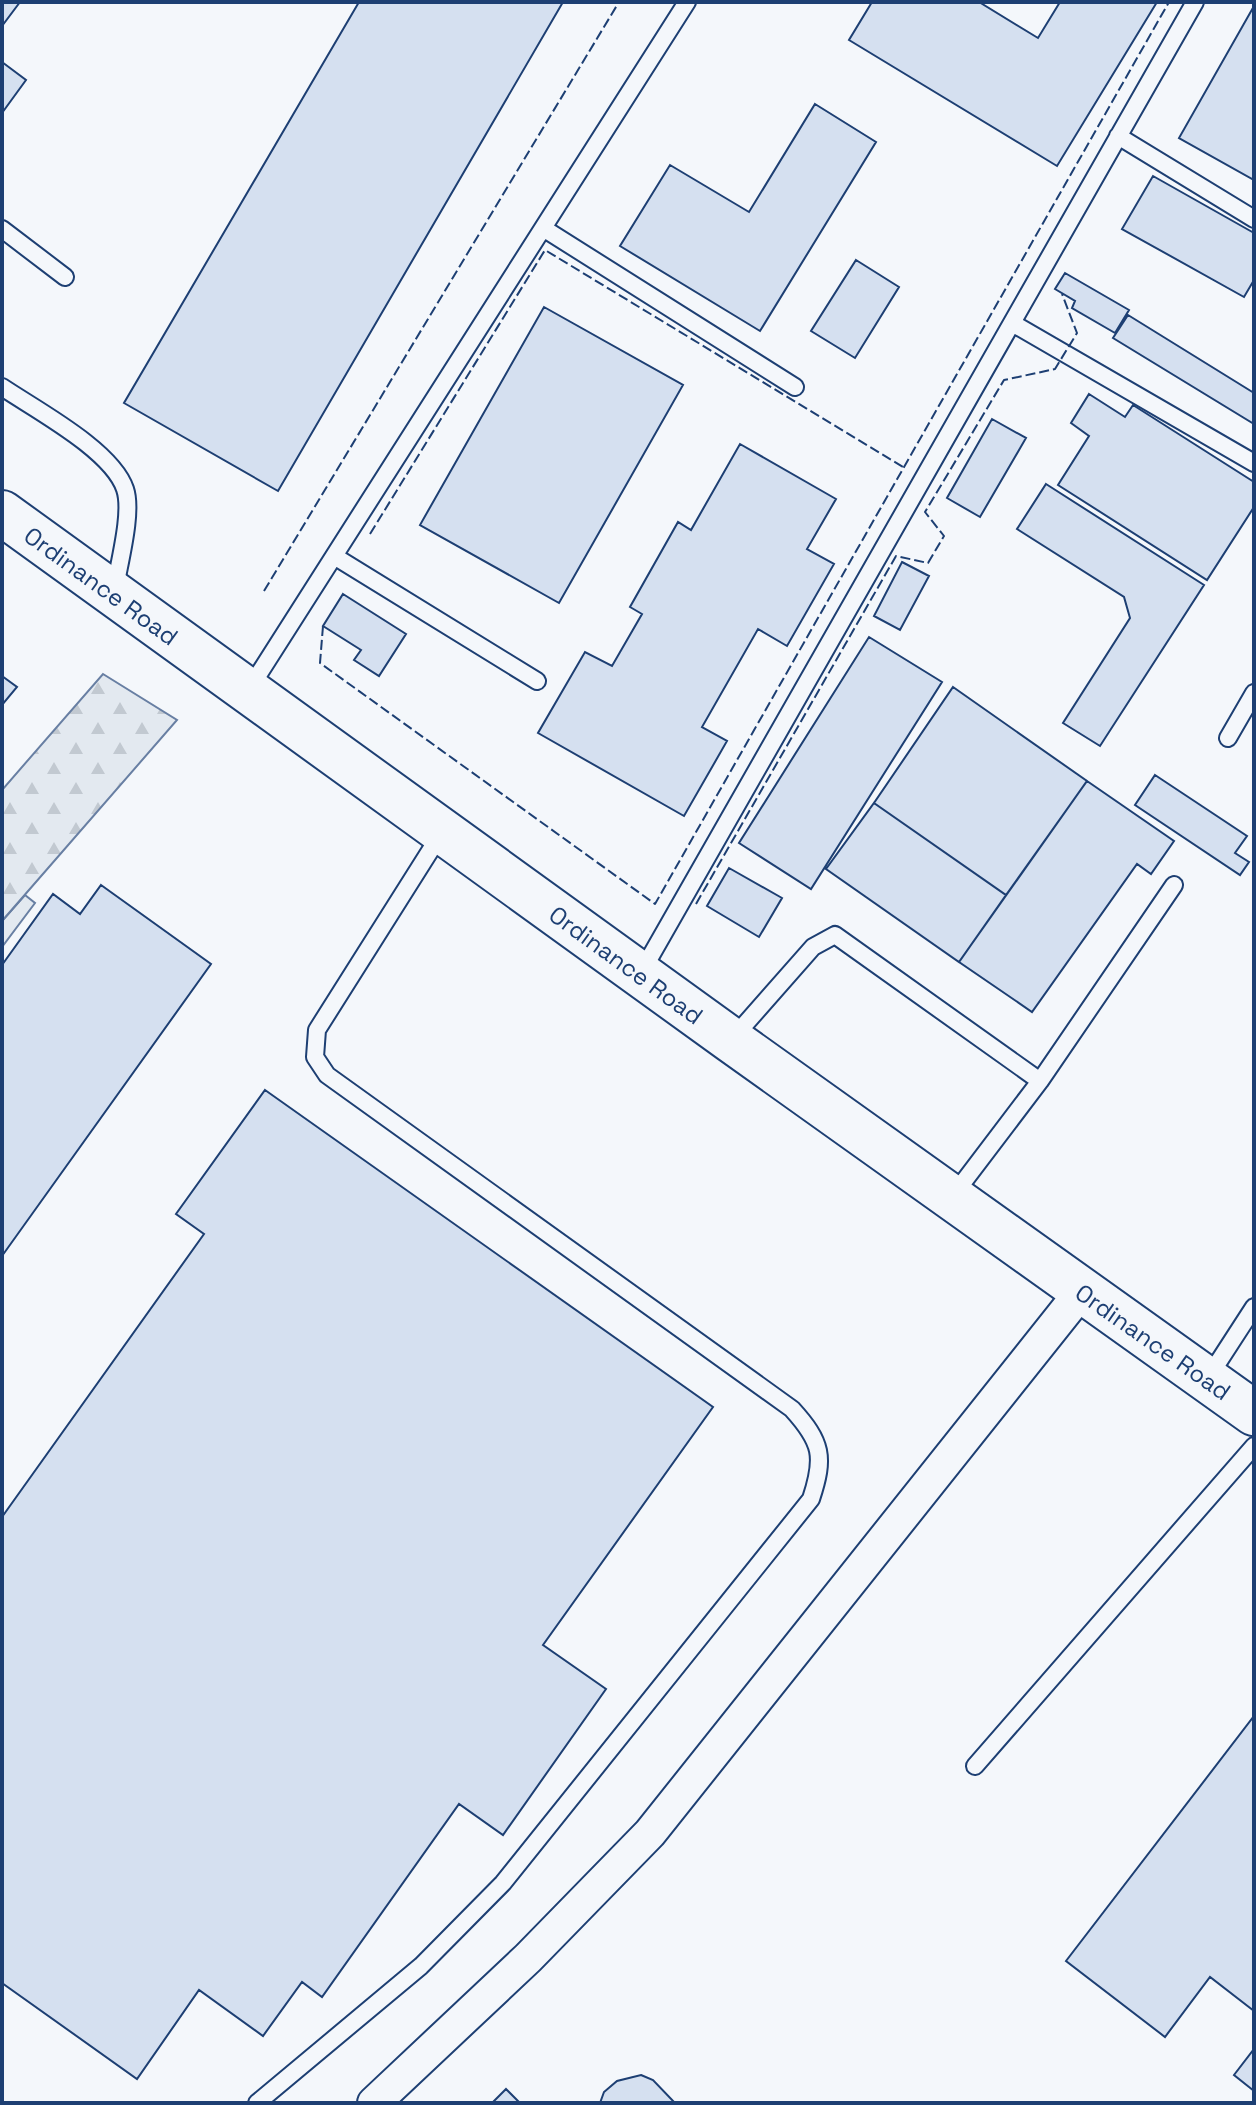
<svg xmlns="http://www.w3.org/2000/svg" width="1256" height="2105" viewBox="0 0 1256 2105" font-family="'Space Grotesk',sans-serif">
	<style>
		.grass { fill: #e3e9f0; stroke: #687fa3; stroke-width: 2 }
		.forest { fill: url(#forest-firs); stroke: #687fa3; stroke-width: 2 }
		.building { fill: #d5e0f0; stroke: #1d3f73; stroke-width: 2 }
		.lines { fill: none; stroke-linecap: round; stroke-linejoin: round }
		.lane-casing { stroke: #1d3f73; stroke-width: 20 }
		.street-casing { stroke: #1d3f73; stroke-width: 36 }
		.secondary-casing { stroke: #1d3f73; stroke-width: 48 }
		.lane { stroke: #f4f7fb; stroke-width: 16 }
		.street { stroke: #f4f7fb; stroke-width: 32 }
		.secondary { stroke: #f4f7fb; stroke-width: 44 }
		.fence { stroke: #1d3f73; stroke-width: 2; stroke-dasharray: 10 4; stroke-linecap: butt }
		.labels { text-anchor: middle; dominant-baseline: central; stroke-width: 6; stroke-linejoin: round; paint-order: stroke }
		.street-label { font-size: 24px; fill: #1d3f73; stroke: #f4f7fb }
	</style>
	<defs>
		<pattern id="forest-firs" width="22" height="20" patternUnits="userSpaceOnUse" patternTransform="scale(2)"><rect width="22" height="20" fill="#e3e9f0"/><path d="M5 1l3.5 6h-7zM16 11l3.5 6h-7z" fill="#c2c9d1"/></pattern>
	</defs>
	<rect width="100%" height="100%" fill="#f4f7fb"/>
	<path class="grass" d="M25 895 35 903 2 947V921Z"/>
	<path class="forest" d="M103 674 177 720 2 921V790Z"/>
	<path class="building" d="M2 2H20L2 26Z
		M359 2H563L278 491 124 403Z
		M872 2H979L1038 38 1060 2H1157L1057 166 849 40Z
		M1254 6V180L1179 138Z
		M2 62 26 80 2 113Z
		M815 104 876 142 760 331 620 246 670 165 749 212Z
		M1153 176 1254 233V280L1244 297 1122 229Z
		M856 260 899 287 855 358 811 331Z
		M1065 273 1129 310 1115 333 1072 308 1075 301 1055 289Z
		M544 307 683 385 559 603 420 525Z
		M1128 315 1254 393V424L1113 338Z
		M1089 394 1125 417 1133 405 1254 482V507L1207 580 1058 485 1089 436 1071 423Z
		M992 419 1026 438 980 517 947 498Z
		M740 444 836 499 807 549 834 564 787 646 758 629 702 727 727 741 684 816 538 733 585 652 612 666 642 614 630 607 678 522 691 530Z
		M1046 484 1204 585 1100 746 1063 723 1130 618 1124 597 1017 529Z
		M902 562 929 576 900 630 874 616Z
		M343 594 406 634 379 676 354 660 361 650 323 626Z
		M869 637 942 682 811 889 739 843Z
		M2 676 17 687 2 705Z
		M953 687 1087 781 1006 895 874 803Z
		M1155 775 1247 836 1235 853 1249 862 1240 875 1135 805Z
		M1087 781 1174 841 1151 874 1137 864 1032 1012 959 962Z
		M874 803 1006 895 959 962 826 869Z
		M729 868 782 898 759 937 707 906Z
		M101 885 211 964 2 1256V965L53 894 80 914Z
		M265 1090 713 1407 543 1645 606 1689 503 1835 459 1804 322 1997 302 1982 263 2036 199 1990 137 2079 2 1983V1517L204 1234 176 1214Z
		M1254 1716V2011L1210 1977 1165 2037 1066 1961Z
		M1254 2049V2091L1234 2075Z
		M641 2075 653 2080 675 2103H600L604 2092 617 2081Z
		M506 2089 520 2103H492Z"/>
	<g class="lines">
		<defs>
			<path id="lane" d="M1118 136 1254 219
				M543 228 795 387
				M2 229 65 277
				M1012 323 1254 463
				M2 387C36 410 112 450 125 489 133 512 119 563 115 588
				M334 556 537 681
				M248 691 687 2
				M1228 738 1254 693
				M641 973 1195 2
				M732 1039 813 947 835 935 1040 1081
				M952 1197 1040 1081 1174 885
				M1208 1378 1254 1307
				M975 1766 1254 1446
				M257 2103 421 1966 503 1883 811 1499C825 1457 822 1442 792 1409L327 1075 315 1057 317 1030 442 832"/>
			<path id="street" d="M374 2103 528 1958 650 1833 1081 1292"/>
			<path id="secondary" d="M2 513 731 1040 1254 1413"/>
		</defs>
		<use href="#lane" class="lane-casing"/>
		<use href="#street" class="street-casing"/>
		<use href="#secondary" class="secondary-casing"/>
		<use href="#lane" class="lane"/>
		<use href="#street" class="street"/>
		<use href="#secondary" class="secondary"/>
		<path class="fence" d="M370 534 545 250 903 467
			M264 591 619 2
			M323 626 320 663 655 904 1169 2
			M696 904 896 556 928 563 944 536 925 512 1004 380 1055 369 1077 333 1062 294"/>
	</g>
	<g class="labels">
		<g class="street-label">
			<text transform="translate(101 586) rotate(36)">Ordinance Road</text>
			<text transform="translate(626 965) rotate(36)">Ordinance Road</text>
			<text transform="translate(1153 1342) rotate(35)">Ordinance Road</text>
		</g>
	</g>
	<rect width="1256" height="2105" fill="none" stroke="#1d3f73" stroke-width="8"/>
</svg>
